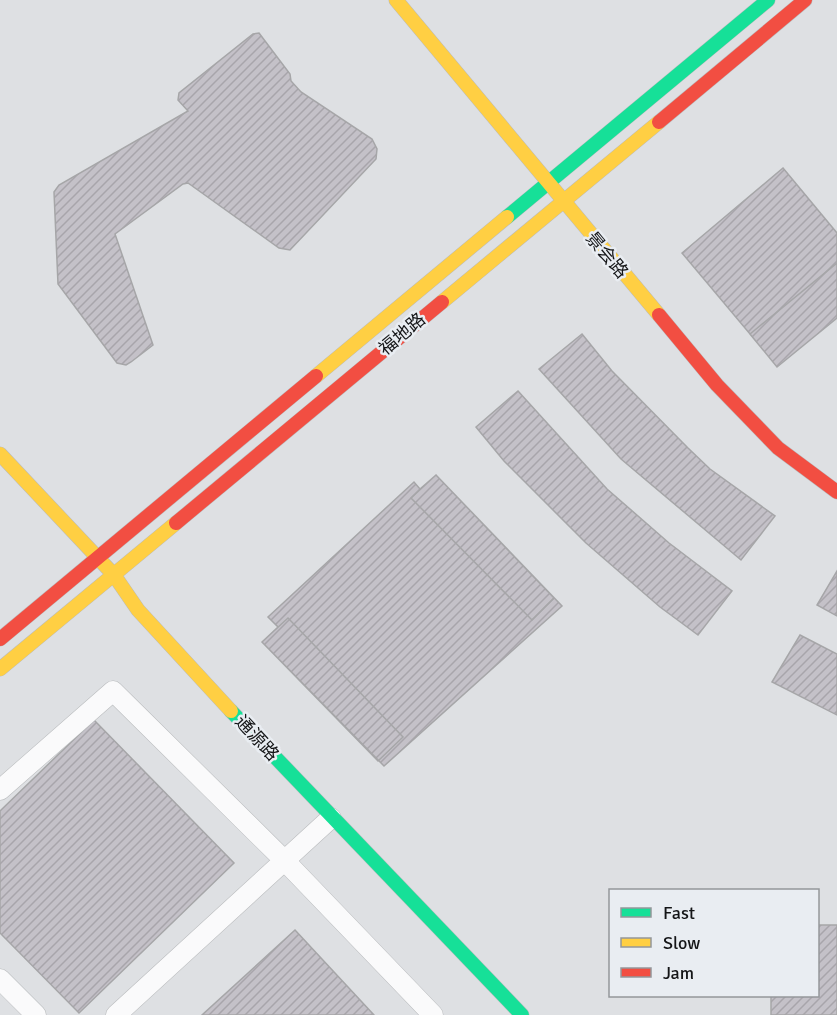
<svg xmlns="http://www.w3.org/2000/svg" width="837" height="1015" viewBox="0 0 837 1015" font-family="Signika,'Noto Sans SC',sans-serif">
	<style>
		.building { fill: url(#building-hatch); stroke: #a6a6a8; stroke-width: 1.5 }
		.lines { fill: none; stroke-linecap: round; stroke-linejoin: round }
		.street-casing { stroke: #b9bbbd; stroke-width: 21 }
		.fast-casing { stroke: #b9bbbd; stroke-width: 15 }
		.slow-casing { stroke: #b9bbbd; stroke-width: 15 }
		.jam-casing { stroke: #b9bbbd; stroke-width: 15 }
		.street { stroke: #fafafb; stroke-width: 20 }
		.fast { stroke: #16e098; stroke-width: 14 }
		.slow { stroke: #ffcf43; stroke-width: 14 }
		.jam { stroke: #f24e42; stroke-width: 14 }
		.labels { text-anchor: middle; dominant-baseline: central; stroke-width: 5; stroke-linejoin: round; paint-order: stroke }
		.street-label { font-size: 18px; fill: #141517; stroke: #e9edf2 }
	</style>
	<defs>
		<pattern id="building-hatch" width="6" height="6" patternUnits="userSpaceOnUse" patternTransform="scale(1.5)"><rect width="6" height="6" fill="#c4c1c8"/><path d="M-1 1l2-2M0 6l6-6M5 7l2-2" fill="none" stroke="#a8a5ab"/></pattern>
	</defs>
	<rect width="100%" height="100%" fill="#dee0e3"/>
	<path class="building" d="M259 33 290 74 291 81 301 92 372 139 377 149 376 159 290 250 279 248 188 183 183 184 115 234 153 345 131 362 126 365 117 363 58 284 54 192 59 185 188 111 178 100 179 93 253 34Z
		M783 168 837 233V263L750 334 682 253Z
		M837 263V318L777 367 750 334Z
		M582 334 612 371 688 448 710 469 775 516 741 560 621 459 539 369Z
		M518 391 607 489 669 543 732 591 698 635 660 607 586 543 504 461 476 427Z
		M436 475 554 598 532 620 411 498Z
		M436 475 562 606 384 766 262 642 278 627 268 617 414 482 420 489Z
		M837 571V616L817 605Z
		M288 618 403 737 378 761 262 642Z
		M800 635 837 654V715L772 682Z
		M94 720 234 863 79 1013 0 933V811Z
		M818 925H837V1015H771V996H818Z
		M295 930 374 1015H202Z"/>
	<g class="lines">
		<defs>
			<path id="street" d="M0 790 113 691 284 860 433 1015
				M0 979 36 1015
				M116 1015 331 818"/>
			<path id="fast" d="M507 217 768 0
				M231 711 522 1015"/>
			<path id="slow" d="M396 0 659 315
				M442 302 659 122
				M316 376 507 217
				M0 454 114 575 138 610 231 711
				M0 669 176 523"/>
			<path id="jam" d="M659 122 805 0
				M659 315 717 385 778 448 837 492
				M176 523 442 302
				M0 639 316 376"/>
		</defs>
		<use href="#street" class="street-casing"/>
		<use href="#fast" class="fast-casing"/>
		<use href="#slow" class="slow-casing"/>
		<use href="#jam" class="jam-casing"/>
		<use href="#street" class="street"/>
		<use href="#fast" class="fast"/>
		<use href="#slow" class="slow"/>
		<use href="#jam" class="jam"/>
	</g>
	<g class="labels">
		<g class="street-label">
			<text transform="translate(607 255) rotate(50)">景会路</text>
			<text transform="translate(402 334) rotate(-40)">福地路</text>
			<text transform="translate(257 738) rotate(47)">通源路</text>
		</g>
	</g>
	<rect x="609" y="889" width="210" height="108" fill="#e9edf2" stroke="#94979a" stroke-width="1.5"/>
	<rect x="621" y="908" width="30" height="9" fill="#16e098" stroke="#94979a" stroke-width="1.5"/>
	<text x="663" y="919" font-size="18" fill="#141517">Fast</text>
	<rect x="621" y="938" width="30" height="9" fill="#ffcf43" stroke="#94979a" stroke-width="1.5"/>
	<text x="663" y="949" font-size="18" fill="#141517">Slow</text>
	<rect x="621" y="968" width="30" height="9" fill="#f24e42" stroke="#94979a" stroke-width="1.5"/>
	<text x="663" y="979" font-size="18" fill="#141517">Jam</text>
</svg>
